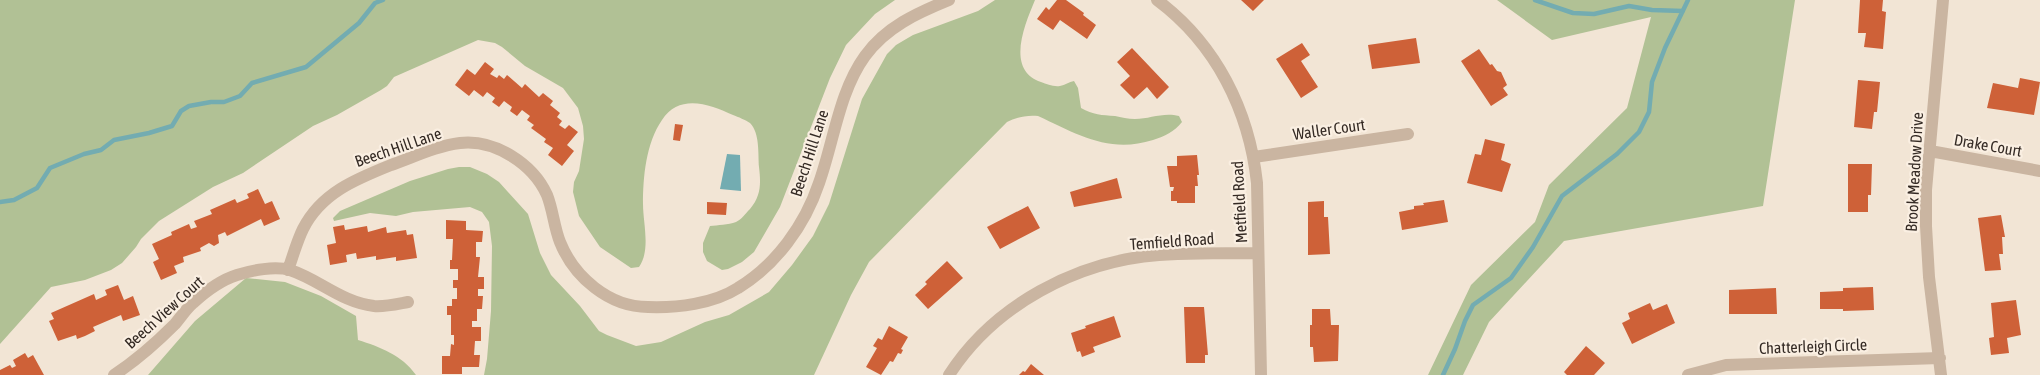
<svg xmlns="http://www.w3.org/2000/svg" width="2040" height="375" viewBox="0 0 2040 375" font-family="'Asap Condensed',sans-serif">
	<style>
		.green { fill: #b1c195 }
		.water { fill: #73acb1 }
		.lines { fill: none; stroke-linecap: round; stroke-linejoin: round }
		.stream { stroke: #73acb1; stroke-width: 4.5 }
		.building { fill: #ce6138 }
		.street { stroke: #cab5a1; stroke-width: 12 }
		.labels { text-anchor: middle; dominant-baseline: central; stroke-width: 4.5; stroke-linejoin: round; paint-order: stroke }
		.street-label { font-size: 16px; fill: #342a24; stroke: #faefe2 }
	</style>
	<rect width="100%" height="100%" fill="#f2e5d5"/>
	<path class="green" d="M0 0H895L875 14 846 45 830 78 780 207 754 252 742 262 728 269 722 270 707 261 703 252V243L710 226C718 225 728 225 736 222 742 219 745 214 750 209 761 196 761 184 759 167 758 154 760 133 750 123 746 120 738 117 733 115 710 104 679 93 662 120 646 143 643 177 643 204 643 223 651 250 639 267L631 268 600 247 579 216 573 192 574 182 579 171 584 139 583 126 578 108 563 88 525 66 502 47 495 43 478 40 394 77 387 86 381 90 337 115 313 126 243 173 213 187 159 221 141 239 136 247 122 263 111 270 85 280 51 287 0 344Z
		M995 0H1035C1025 24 1005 70 1041 82 1047 84 1053 87 1060 86 1065 85 1069 82 1074 81L1078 88 1081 108C1093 115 1102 115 1115 116 1121 117 1128 119 1135 119 1150 119 1163 112 1179 116L1182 122C1174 132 1165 136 1153 140 1109 154 1077 134 1038 116 1027 115 1017 117 1007 122L869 262 851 295 814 375H484L487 359 491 311 492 246 489 222 482 212 470 207 413 212 396 216 370 213 334 221 333 218 340 211 410 181 448 169 459 167H470L487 174 499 182 528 214 540 253 551 275 580 306 599 331 607 335 636 346 661 342 705 322 729 315 769 292 792 265 813 236 829 204 862 99 887 54 896 45 913 35 978 11Z
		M1497 0H1795L1763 206 1564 241 1489 322 1463 375H1428L1471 285 1535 222 1549 185 1627 108 1651 17 1552 40Z
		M246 278 285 282 321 296 356 316 358 340C380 347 402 355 416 375H148L195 321Z"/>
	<path class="water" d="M727 154 740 155 741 191 720 189Z"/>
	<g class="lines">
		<path class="stream" d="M1535 0 1573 13 1594 14 1629 6 1652 10 1683 11
			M0 202 14 200 37 188 50 168 84 154 101 150 114 140 149 133 172 126 181 111 189 106 211 102H224L240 96 252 83 306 67 359 23 375 3 383 0
			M1443 375 1455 349 1465 321 1473 305 1511 278 1533 247 1562 196 1617 154 1639 132 1649 112 1652 82 1665 48 1688 0"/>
	</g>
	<path class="building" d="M1057 0H1066L1084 13 1083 15 1096 25 1087 39 1060 20 1053 30 1037 19 1046 7 1049 10Z
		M1241 0H1264L1253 11Z
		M1860 0H1883L1882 11 1886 12 1883 49 1864 47 1866 33H1858Z
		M1416 38 1420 63 1372 69 1368 45Z
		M1302 43 1310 55 1301 61 1318 87 1301 98 1276 59Z
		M1132 48 1169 87 1157 99 1147 87 1134 99 1120 85 1130 76 1117 62Z
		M1479 49 1490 65 1492 64 1497 71 1501 72 1507 85 1503 88 1508 95 1491 106 1461 61Z
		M485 62 494 69 490 74 497 78 499 75 504 79 507 75 522 88 525 84 539 97 543 93 553 101 550 105 560 113 557 117 562 121 559 125 565 129 569 125 578 132 567 145 574 151 562 166 548 155 553 148 544 142 546 139 531 128 534 125 527 120 530 116 522 110 517 116 510 111 512 107 504 101 499 107 492 102 495 98 487 92 483 97 474 90 469 96 455 85 467 69 475 75Z
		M2020 78 2040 82 2034 115 1987 108 1993 83 2018 88Z
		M1858 80 1880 82 1877 112H1874L1872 129 1854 127Z
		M675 124 683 125 680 141 673 140Z
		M1485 139 1505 144 1501 160 1511 164 1502 192 1467 183 1475 154 1481 155Z
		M1197 155 1199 175H1197L1198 186H1195V203H1177V201H1171V191H1173L1174 187H1170L1167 166H1177V156Z
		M1848 164H1872L1871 195H1868V212H1848Z
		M1117 178 1122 198 1074 207 1070 192Z
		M258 189 265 204 272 201 280 219 264 226 261 219 227 236 225 232 218 235 219 243 214 246 209 243 200 248 201 251 183 257 184 262 174 266 177 273 161 280 153 262 159 259 152 244 172 235 171 232 189 224 191 229 197 227 194 221 212 214 210 210 235 199 237 203 249 198 247 194Z
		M1444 200 1448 222 1402 230 1399 212 1414 209V206L1424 205 1423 203Z
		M1324 201V217H1328L1330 254 1308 255V202Z
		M707 202 727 203 726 215 707 214Z
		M1028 206 1040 228 1000 249 987 227Z
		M2001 215 2005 237H2002L2003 254H1999L2001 270 1985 271 1978 218Z
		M446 220 466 221V230L483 231 482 242H476V257H480L478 277H484V289H478V296H483L482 309H477V321H472V327H481V341H475L474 355H480L479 367H462V374H442V356H450L451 344 454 345V335H451V315H447V306H452V299H457V288H453V280H458V269H450V260H452L453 239H446Z
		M344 225 345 230 367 226 368 232 386 227 387 233 406 230 407 235 413 234 417 258 396 261V257L376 260V256L357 259 356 253 346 255 347 262 330 265 327 245 336 243 333 227Z
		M947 261 963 278 928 309 915 295 927 284 925 282Z
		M118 285 124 300 133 296 140 315 123 321 121 315 93 327 95 331 85 336 77 339 76 335 58 341 49 321 54 319 51 313 94 294 96 300 107 295 105 290Z
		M1873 287 1874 310 1843 311V309H1820V292L1843 291V288Z
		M1776 288 1777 314H1729V290Z
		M2016 300 2021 335 2007 338 2009 353 1991 355 1989 338 1994 337 1991 303Z
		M1650 303 1653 310 1667 304 1675 323 1632 344 1622 323 1630 319 1628 313Z
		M1184 307H1204L1208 355H1205V363H1186Z
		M1312 309H1330L1331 325H1339L1338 361 1314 362 1313 347H1310V325H1312Z
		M1114 316 1121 337 1093 347 1095 352 1082 357 1080 351 1077 352 1071 333 1086 328 1085 326Z
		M889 326 908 337 901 349 903 350 901 354 898 353 893 362 890 361 881 375 866 367 877 348 873 346 878 338 882 340Z
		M1586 346 1605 363 1594 375H1567L1564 372Z
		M25 353 28 358 33 355 44 375H0V370L10 365 12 368 16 366 13 360Z
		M1031 364 1044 375H1019L1023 371 1025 372Z"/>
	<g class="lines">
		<path class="street" d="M1157 0C1216 44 1249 110 1257 183L1261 375
			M1930 151 2040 171
			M1254 157 1408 134
			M288 270C293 256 297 241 303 229 321 193 356 179 391 165 414 157 436 146 460 143 495 139 533 164 547 195 553 210 554 227 560 242 574 277 609 307 648 307 677 308 713 304 738 288 776 265 805 225 819 183 834 141 839 92 865 56 886 27 917 13 949 0
			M114 375C137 360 156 343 175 324 181 317 186 309 193 303 205 292 221 280 237 275 252 270 275 266 290 270 320 280 341 302 374 306 385 307 397 304 408 302
			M949 375C994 305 1077 261 1159 255 1192 253 1225 253 1258 253
			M1688 375 1726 365 1940 358
			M1941 375 1929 277 1926 226V190L1943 0"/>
	</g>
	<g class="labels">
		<g class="street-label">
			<text transform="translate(1329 129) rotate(-8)">Waller Court</text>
			<text transform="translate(1988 145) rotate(10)">Drake Court</text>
			<text transform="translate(398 147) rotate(-19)">Beech Hill Lane</text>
			<text transform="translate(809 153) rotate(-72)">Beech Hill Lane</text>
			<text transform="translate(1914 172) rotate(-87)">Brook Meadow Drive</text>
			<text transform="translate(1239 202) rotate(-93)">Metfield Road</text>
			<text transform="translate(1172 241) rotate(-4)">Temfield Road</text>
			<text transform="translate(164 312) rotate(-42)">Beech View Court</text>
			<text transform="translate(1813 346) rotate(-2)">Chatterleigh Circle</text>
		</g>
	</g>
</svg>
